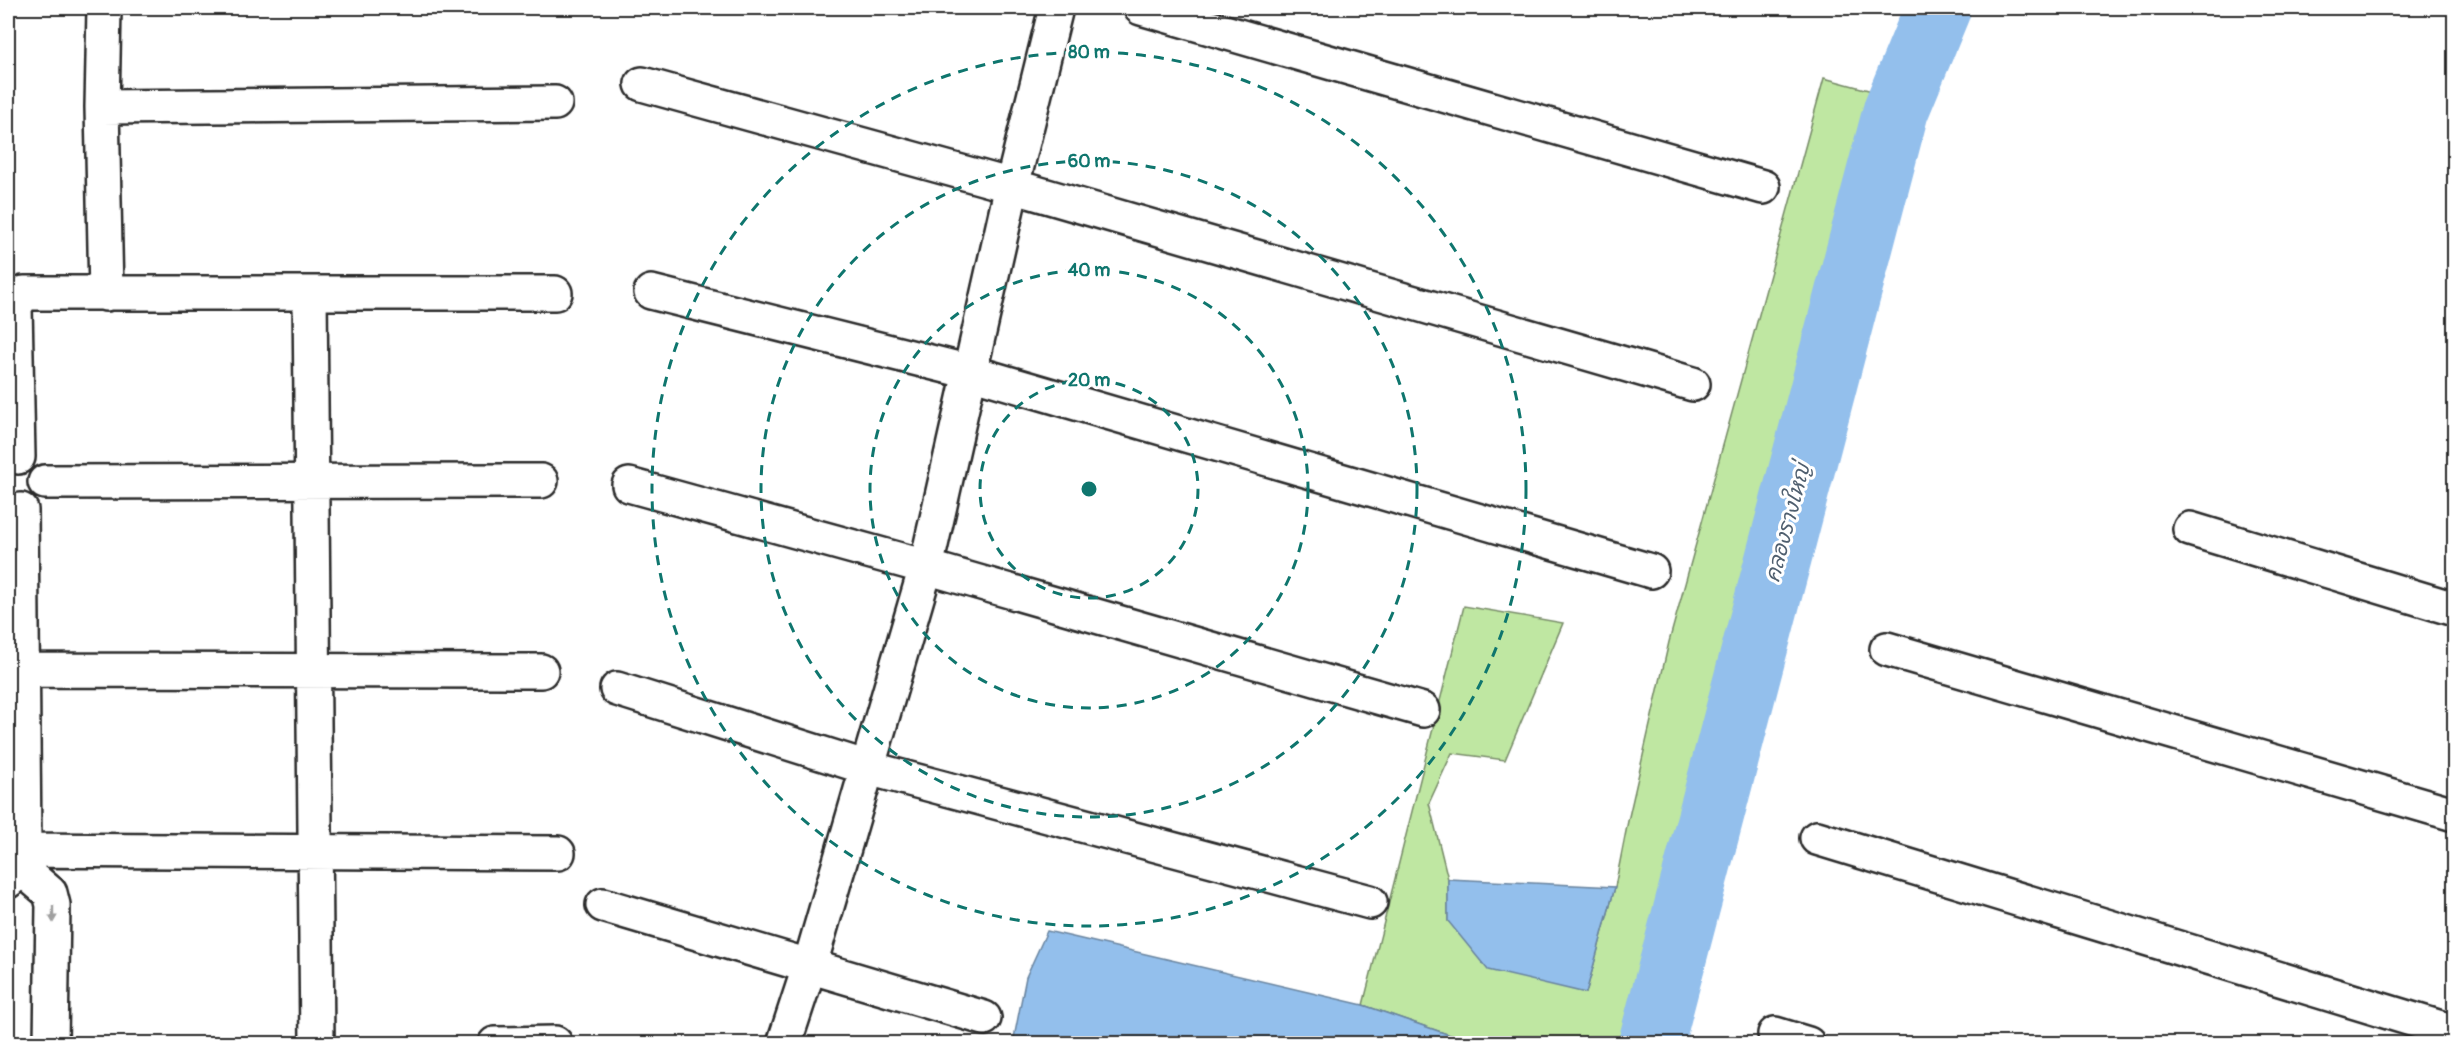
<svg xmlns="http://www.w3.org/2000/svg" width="2462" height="1051" viewBox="0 0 2462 1051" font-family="Pangolin,'Playpen Sans Thai',sans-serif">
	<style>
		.green { fill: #bfe7a2; stroke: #758966; stroke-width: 1.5 }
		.water { fill: #93bfec; stroke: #69849f; stroke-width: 1.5 }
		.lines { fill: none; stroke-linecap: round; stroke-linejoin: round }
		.river { stroke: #93bfec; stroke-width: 66 }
		.street-casing { stroke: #2b2b2b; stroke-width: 38 }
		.street { stroke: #fff; stroke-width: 33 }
		.oneway { fill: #a0a0a0 }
		.ring { fill: none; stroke: #0f766e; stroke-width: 3; stroke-dasharray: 10 8 }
		.labels { text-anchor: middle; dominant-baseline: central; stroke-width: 6; stroke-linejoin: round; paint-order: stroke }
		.water-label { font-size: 21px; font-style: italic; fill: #4f5f6f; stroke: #fff }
		.centre { fill: #0f766e; stroke: #fff; stroke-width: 3 }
		.ring-label { font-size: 18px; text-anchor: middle; font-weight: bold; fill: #0f766e; stroke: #fff; stroke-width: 6; stroke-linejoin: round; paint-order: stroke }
	</style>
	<rect width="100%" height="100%" fill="#fff"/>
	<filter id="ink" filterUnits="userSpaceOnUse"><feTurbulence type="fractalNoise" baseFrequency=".0167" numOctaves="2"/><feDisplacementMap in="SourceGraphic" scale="12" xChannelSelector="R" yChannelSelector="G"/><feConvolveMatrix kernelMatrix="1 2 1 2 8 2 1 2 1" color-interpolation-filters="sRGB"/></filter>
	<g filter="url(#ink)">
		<path class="green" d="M1824 78 1876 92 1813 306 1731 640 1658 909 1631 1043H1473L1363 1005 1464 606 1563 623 1505 760 1452 753 1429 803 1448 879V921L1586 993 1615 887 1628 821 1669 642Z"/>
		<path class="water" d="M1448 879 1615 887 1586 993 1488 970 1448 921Z
			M1047 931 1363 1005 1473 1043H1013L1026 977Z"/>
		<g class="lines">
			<path class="river" d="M1651 1044 1896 110 1938 8"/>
			<defs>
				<path id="street" d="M104 8 102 107 106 294
					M1141 8 1763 187
					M642 84 1012 186 1693 384
					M102 107 555 103
					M651 292 970 372 1651 571
					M310 294 317 1044
					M18 457 15 306 24 293H555
					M45 482 541 481
					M629 485 926 567 1423 710
					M2190 529 2454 609
					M1887 649 2454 814
					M8 670 541 671
					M617 689 868 768 1370 902
					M1817 838 2454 1032
					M8 850 558 853
					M22 869 50 893 53 905 51 1044
					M8 881 22 869 24 849 21 510
					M603 905 984 1018
					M1775 1034 1808 1044
					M495 1044 555 1043
					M784 1044 809 968 926 567 1012 186 1056 8"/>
			</defs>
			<use href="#street" class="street-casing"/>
			<use href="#street" class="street"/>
		</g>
		<defs><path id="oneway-solid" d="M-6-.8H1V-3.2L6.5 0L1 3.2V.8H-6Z" transform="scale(1.5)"/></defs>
		<use class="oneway" href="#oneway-solid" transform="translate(53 914) rotate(90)"/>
	</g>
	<g class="ring">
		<circle cx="1089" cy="489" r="109"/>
		<circle cx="1089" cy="489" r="219"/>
		<circle cx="1089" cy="489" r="328"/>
		<circle cx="1089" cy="489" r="437"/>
	</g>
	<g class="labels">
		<g class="water-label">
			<text transform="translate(1788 523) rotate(-75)">คลองรางใหญ่</text>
		</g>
	</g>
	<circle cx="1089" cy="489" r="9" class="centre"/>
	<g class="ring-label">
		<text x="1089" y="58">80 m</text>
		<text x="1089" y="167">60 m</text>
		<text x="1089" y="276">40 m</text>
		<text x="1089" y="386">20 m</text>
	</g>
	<rect width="2462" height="1051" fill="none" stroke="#fff" stroke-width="30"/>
	<rect x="15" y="15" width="2432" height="1021" fill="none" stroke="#2b2b2b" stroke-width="2" filter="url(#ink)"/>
</svg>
